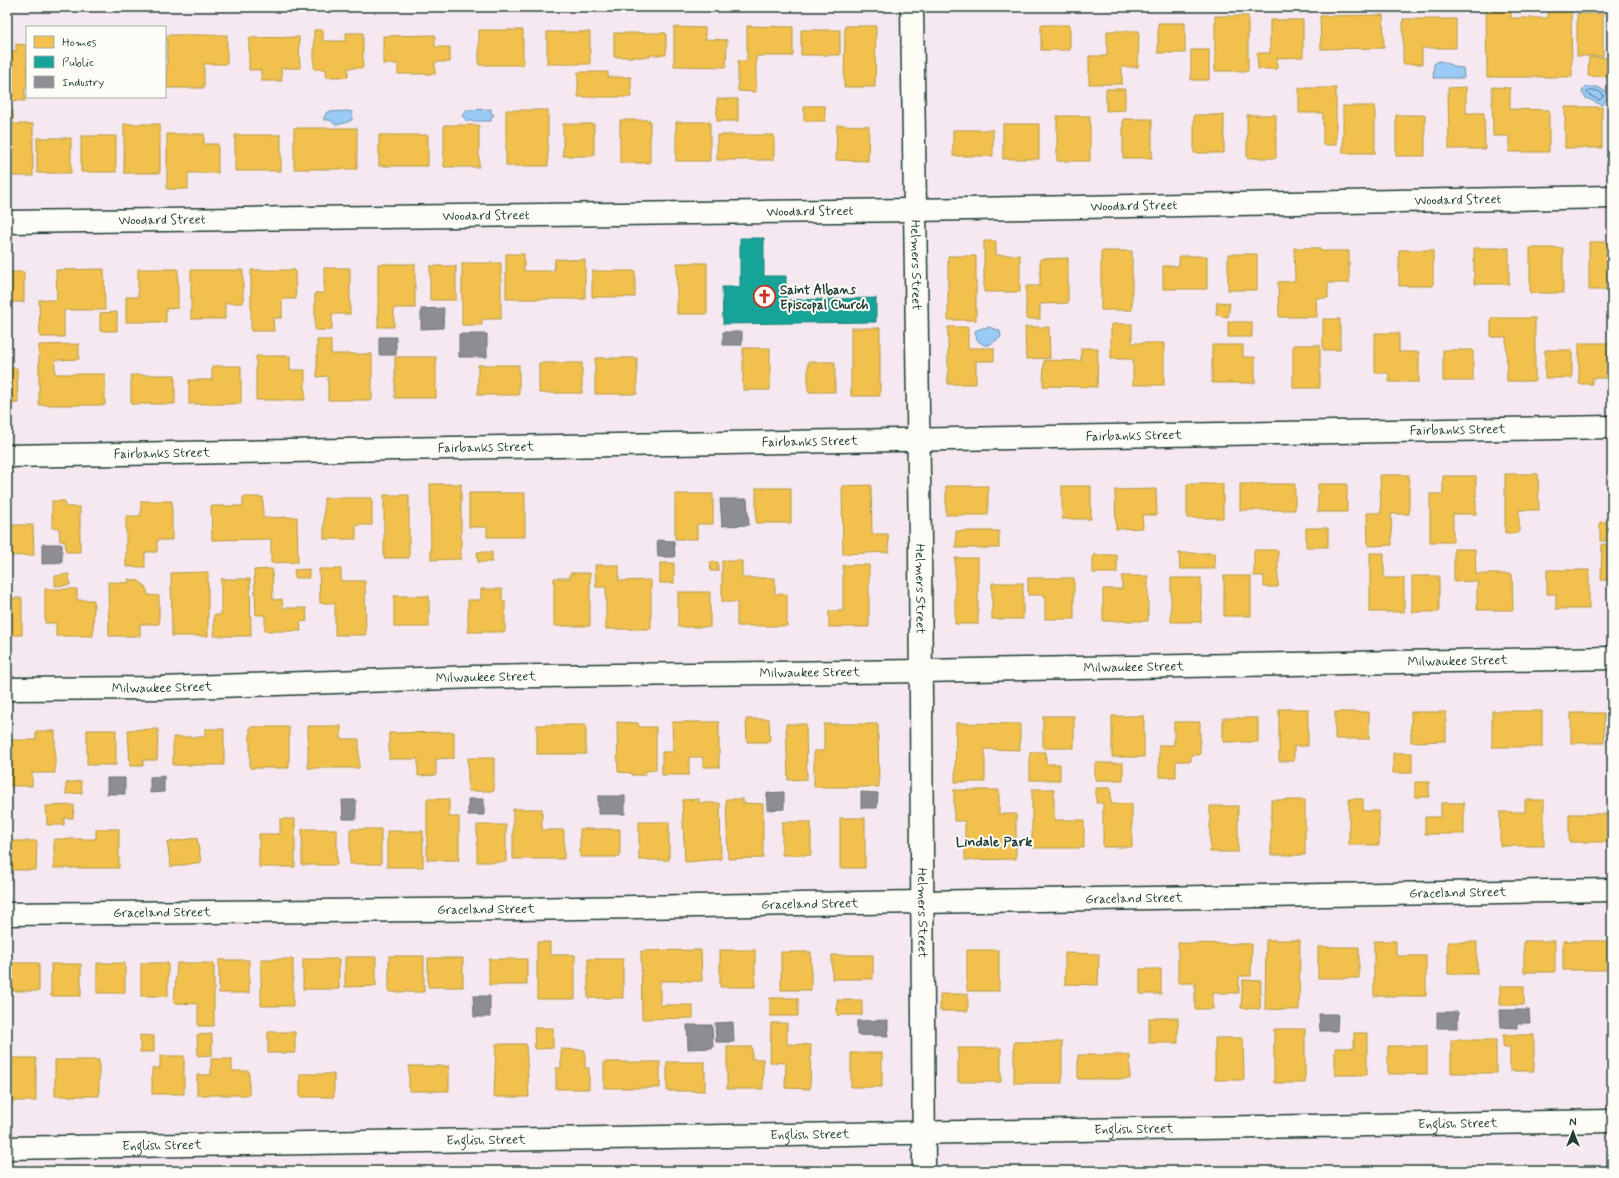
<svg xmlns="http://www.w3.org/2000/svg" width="1619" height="1178" viewBox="0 0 1619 1178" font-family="Mynerve,sans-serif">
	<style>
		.water { fill: #9acaf6; stroke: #6992a8 }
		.homes { fill: #f2c14e; stroke: #b39946 }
		.public { fill: #17a398; stroke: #19847a }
		.industry { fill: #8d8d92; stroke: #6c7576 }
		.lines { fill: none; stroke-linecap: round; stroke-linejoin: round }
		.shore { stroke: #507582; stroke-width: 1 }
		.minor-casing { stroke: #1f3d34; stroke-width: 25 }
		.minor { stroke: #fdfcf7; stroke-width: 22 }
		.labels { text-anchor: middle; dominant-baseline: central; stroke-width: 4; stroke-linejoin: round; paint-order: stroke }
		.street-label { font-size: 13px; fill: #1f3d34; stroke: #fdfcf7 }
		.poi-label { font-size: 13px; font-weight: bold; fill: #1f3d34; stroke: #fdfcf7; text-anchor: start }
		.neighbourhood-label { font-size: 14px; font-weight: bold; fill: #1f3d34; stroke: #fdfcf7 }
	</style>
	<rect width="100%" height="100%" fill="#f6e8f0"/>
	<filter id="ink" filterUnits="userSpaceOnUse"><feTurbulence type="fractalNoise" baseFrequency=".025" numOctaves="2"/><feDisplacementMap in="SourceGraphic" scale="8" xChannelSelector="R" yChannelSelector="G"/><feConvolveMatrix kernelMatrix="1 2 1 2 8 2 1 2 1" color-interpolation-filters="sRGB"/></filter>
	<g filter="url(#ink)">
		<path class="water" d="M1439 61C1449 62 1451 68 1463 68L1464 78H1433L1434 64Z
			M1586 87H1598L1606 92 1608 98 1602 105 1586 98 1582 93 1583 90Z
			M491 109V112L494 115 491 118V121H466L465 118 462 116 466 110Z
			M348 111 352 112V120L345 123 336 125 330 120H324V117L327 112Z
			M989 327 1000 331 1001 337 989 345H984L977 340 975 331 982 328Z"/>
		<path class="homes" d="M1486 7H1511V18H1548V7H1571L1572 77H1487Z
			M1577 14H1603V56H1577Z
			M1383 15 1384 48 1321 49 1320 16Z
			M1215 16H1248V71H1215Z
			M1403 19H1456V48H1422V64H1403Z
			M1270 20H1303V57L1277 58V69H1258L1257 53H1270Z
			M1158 23H1185V53H1158Z
			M1041 25H1070V50H1041Z
			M747 26 793 27V56H756V92L738 91V61H747Z
			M845 26H876L875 87H844Z
			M674 27 705 28V39L727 40 726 67 674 66Z
			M314 30H323V41H346V33H363V68H348V77H326V69H314Z
			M479 30H523V65H479Z
			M801 30H840V55H801Z
			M1107 31H1139L1138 67H1122V84H1089V56H1107Z
			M547 32H590V64H547Z
			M614 33H666V55H650V57H614Z
			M167 35H227V64H204V88H167Z
			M435 35V47H450V62H435V74H398V64H383V36Z
			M299 37 300 68H281L282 81H261V70H249V38Z
			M16 44 27 45V88H25V101L7 100V51H16Z
			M1191 50H1209V80H1191Z
			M1589 57 1612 58 1611 77 1588 76Z
			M578 72H608V77H631V97H578Z
			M1466 87V113H1484L1485 149H1449L1448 88Z
			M1492 87 1510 88V109L1549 110V152H1509V136H1493Z
			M1299 88H1336V145H1323V113H1299Z
			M1106 89H1125V110L1106 111Z
			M717 99H738V121H717Z
			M804 106H825V121H804Z
			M1343 106H1375V153H1343Z
			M1565 107H1602V148H1565Z
			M506 110H548V166H506Z
			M7 111H13V124H33V176H7Z
			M1194 115H1224V153H1194Z
			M1247 115H1276V158H1247Z
			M1396 115H1425V156H1396Z
			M1057 116H1090V161H1057Z
			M1123 119H1152V158H1123Z
			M620 120H650V163H620Z
			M676 122H710V161H676Z
			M124 124H160V173H124Z
			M563 124H594V156H563Z
			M1003 124H1039V159H1003Z
			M444 125H479V167H444Z
			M837 125 869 126 868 161 836 160Z
			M294 128H357V169H294Z
			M953 130H993V156H953Z
			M167 134H204V144H218V173H188V189H167Z
			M235 135H281V171H235Z
			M379 135H428V166H379Z
			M717 135H774V160H717Z
			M81 136H116V172H81Z
			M37 138H71V173H37Z
			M984 241H996V255H1020V292H984Z
			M1589 242H1612V290H1589Z
			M1294 248H1320V251H1349V283H1328V298H1316L1317 317H1279L1278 282 1295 281Z
			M1474 248H1509V284H1474Z
			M1530 248H1563V293H1530Z
			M1399 250H1433V286H1399Z
			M1101 251H1132V310H1101Z
			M506 254H524V271H554L555 259 585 260V299H506Z
			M1228 254H1257V290H1228Z
			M948 256H976V320H948Z
			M1179 256H1207V289H1163V266H1179Z
			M1068 258V303L1040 304V319H1026V286H1040V259Z
			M462 263H501V319H482V325H462Z
			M677 263H707V314H677Z
			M378 264H415V308H394V327H378Z
			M430 266H456V300H430Z
			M324 268H350V314H332V330H315V293H324Z
			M104 269 105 310H64V337H40L39 300H57L56 270Z
			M138 269H178V308L166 309V322H126V297H138Z
			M191 270H243V303H225V319H191Z
			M251 270H295L296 299H282V318H273L274 331H251Z
			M592 271H635V297H592Z
			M7 272H24V302H7Z
			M1217 302 1230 303 1228 317 1216 315Z
			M117 312V331H100V313Z
			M1491 318H1535V381H1507L1506 337H1491Z
			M1323 319H1340V350H1323Z
			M1228 322H1252V337H1228Z
			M1111 324H1132V343H1164V385H1133V359H1111Z
			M948 327H968V348H994V361H976V384H948Z
			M1025 327H1049L1050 358 1026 359Z
			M851 328H880V396H851Z
			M1375 333H1399V352H1419V382H1389V373H1375Z
			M317 340H331V354H372V400H328V376L317 377Z
			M1579 343H1612V378H1592V384H1579Z
			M79 344V359L55 360V374H105V405H39V345Z
			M1212 345H1243V357H1255V383H1212Z
			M1293 345H1320V388H1293Z
			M743 348H770V390H743Z
			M1081 348H1098L1097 387 1043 386 1044 360 1081 361Z
			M1443 350H1473V381H1443Z
			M1545 350H1572V378H1545Z
			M256 356H290V370H305V400H256Z
			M395 357H436V398H395Z
			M595 358H637V394H595Z
			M808 362H835V392H808Z
			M539 363H582V393H539Z
			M478 365H519V395H478Z
			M212 366H241V404H189V380H212Z
			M7 368H17L18 403 7 404Z
			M131 375H175V404H131Z
			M1505 474H1538L1539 510H1519V533H1505Z
			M1380 475H1409V514H1391L1392 545 1368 546 1367 513H1381Z
			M1443 476H1476V514H1453V542H1430V494H1443Z
			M430 484H461V559L431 560Z
			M1187 484H1223V518H1187Z
			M1240 484H1295V510H1240Z
			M1318 484H1347V512H1318Z
			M871 485 872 534H888L889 552 843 554 842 486Z
			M946 486H988V515H946Z
			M1062 486H1091V519H1062Z
			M756 488H791V523H756Z
			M1156 489 1157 515H1142L1143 528 1116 529 1115 490Z
			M469 493H525V537H487V527H469Z
			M675 494H713V524H697V539H675Z
			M384 495H409V558H384Z
			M243 497H263V518L297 517 298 562 271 563V539L212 540 211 506H243Z
			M324 498H372V525H356V539H324Z
			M52 501H65V507H80V552H66L65 541H60L59 528H52Z
			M141 501H172V540H157V552H145V567H126V516H141Z
			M1600 522H1612V541H1600Z
			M7 525H33L34 555 9 556V545H7Z
			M1306 528H1328V547H1306Z
			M956 531H999V548H956Z
			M1602 544 1612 545V580H1601Z
			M1454 549H1475L1476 574H1512L1513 610H1477V581L1454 582Z
			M1254 550H1278V587H1264V576H1254Z
			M477 552H492V562H478Z
			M1179 553H1214L1215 569H1180Z
			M1370 553H1384V578H1404V612H1370Z
			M1093 555H1117V573H1093Z
			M955 558H978V624H955Z
			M722 561H742V578H775V594H787V626H737V602H722Z
			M710 562H718V571H711Z
			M660 563H674V583H660Z
			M595 565H619V581L651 580V629H606V587H596Z
			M843 565H869V627H829V611H843Z
			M272 569 273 600 282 599 283 608H306L307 621 300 622 301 631H265V615H256L254 570Z
			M309 569V578H295L294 570Z
			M319 569H341V581H365L366 635H335V603H320Z
			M1547 570H1589V609H1556V594H1547Z
			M208 572V636H172L171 573Z
			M570 573H590V626H554V578H570Z
			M69 574 70 585 55 586V576Z
			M1122 576H1148V621H1103V589H1122Z
			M1224 576H1251V616H1224Z
			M1412 576H1439V612H1412Z
			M1028 578H1074V619H1045V595H1028Z
			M1171 578H1201V622H1171Z
			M128 579 139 581 144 585 147 590 148 595 159 596V624H140V636H109L108 582 129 583Z
			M221 579H250L251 636H214V615H221Z
			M992 583H1023V619H992Z
			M45 589H77V600H94L93 636H56V623H45Z
			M481 589H502V601H505V632H468V600H481Z
			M678 592H710V627H678Z
			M394 596H429V627H394Z
			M7 598H22V635H7Z
			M1279 709H1308V746H1294V761H1279Z
			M1492 711H1542V747H1492Z
			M1335 712H1369V739H1335Z
			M1411 712H1446V741L1411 742Z
			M1571 713H1604V743H1571Z
			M1043 716H1074V748H1043Z
			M1112 716H1144V757H1112Z
			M1223 718H1258V742H1223Z
			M746 719H769L770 742H747Z
			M617 722 638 723 639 727H656V770L645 771 646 775H632V773L618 772Z
			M672 722H719V767H703V757H689V775H662V752H673Z
			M1174 722H1200V755H1191V761H1176V777H1159V745H1174Z
			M956 723 1020 724V750L985 749V782H955Z
			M786 724H806L807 779 788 780Z
			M824 724H878L879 787H814V751H824Z
			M537 725H586V754H537Z
			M308 726H341V739H359V768H308Z
			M250 727H289V768H250Z
			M158 729 157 760H143V766H130L128 730Z
			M205 729H224V765H173V737H205Z
			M87 730H116V765H87Z
			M36 731H55V773H32V786H7V740H36Z
			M454 732V758L436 759V775L418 776V759H389V733Z
			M1030 752H1046V764H1060V780H1030Z
			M1393 753H1412V773H1393Z
			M468 758H494V791H468Z
			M1095 763H1123V780H1095Z
			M81 781 82 793 66 794V783Z
			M1415 782H1429V797H1415Z
			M1096 788H1111V804H1132V847H1103V803H1096Z
			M1032 789H1054V820H1084V848H1032Z
			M954 790H999V814H1016V859L965 860V821H954Z
			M427 799H449V817H459V860H427Z
			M699 799V803H720L721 859 685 862 682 800Z
			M726 799H743V803L763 804V858L728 859Z
			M1349 799H1363V811H1379V845H1349Z
			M1271 800H1305V855H1271Z
			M1525 800H1544V846H1500V812H1525Z
			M1441 803H1464V834H1425V817H1441Z
			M74 805 73 818H64V825H47L46 806Z
			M1210 806H1238V852H1210Z
			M513 809H542V830H564V859H513Z
			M1569 814H1612V842H1569Z
			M840 818H865V868H840Z
			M280 819H295V867H259V834H280Z
			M639 822H669V860H639Z
			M782 822H811V855H782Z
			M477 825H506V862H477Z
			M96 829H119V868H54V839H96Z
			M302 829H337V865H302Z
			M350 829H381V864H350Z
			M580 829H620V857H580Z
			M387 831H423V867H387Z
			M197 838 201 862 171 867 167 842Z
			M7 841H37L36 870H7Z
			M1266 940H1300L1299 1010 1265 1009Z
			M1374 941H1396V956H1426V996H1374Z
			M1524 941H1555V972H1524Z
			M1563 941H1612V970H1563Z
			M537 942H550V955H575V999H537Z
			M1448 942H1477V974H1448Z
			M1178 943 1252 944 1251 976H1239V993H1213V1009H1195V983H1178Z
			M1318 947H1359V978H1318Z
			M701 950 702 981H660V1005H693V1018L642 1019 641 951Z
			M720 950H755V987H720Z
			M967 950H999V991H967Z
			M781 952H811V990H781Z
			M1065 953 1099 954 1098 985 1065 984Z
			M832 955H873V979H832Z
			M389 956H424V992H389Z
			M345 957H376V986L345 987Z
			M428 958H463V987H428Z
			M261 959H293V1006H261Z
			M303 959H339V989H303Z
			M489 959H527V985H489Z
			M588 959H623V998H588Z
			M219 960H249V993H219Z
			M7 963H39V991H7Z
			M97 963H125V993H97Z
			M141 963H168V996H141Z
			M177 963H214V1026H198V1004L174 1003Z
			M51 964H81V996H51Z
			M1140 969H1161V994H1140Z
			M1243 980 1261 981 1260 1009 1241 1008Z
			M1500 986H1524V1005H1500Z
			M940 994H968V1011H940Z
			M770 998H798V1016H770Z
			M837 1000H862V1015H837Z
			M7 1011H8V1030H7Z
			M1149 1018H1178V1043H1149Z
			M771 1023H787V1044L811 1045 810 1089 785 1088 786 1063 770 1062Z
			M534 1028H553V1048L535 1049Z
			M1274 1029H1305V1083H1274Z
			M268 1032H295V1053H268Z
			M1354 1033H1367V1075H1335V1048H1354Z
			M212 1034V1055L198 1056 197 1035Z
			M140 1035 154 1036V1052H140Z
			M1503 1035H1534V1071H1510V1047H1503Z
			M1215 1038H1243L1244 1080H1215Z
			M1451 1040H1496V1073H1451Z
			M1014 1042H1062V1083H1014Z
			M496 1044H526L529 1097H494Z
			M1388 1046H1427V1074H1388Z
			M727 1047H752V1059H763V1089H727Z
			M958 1048H1001V1082H958Z
			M561 1049 585 1050V1068H589V1089H556V1068H561Z
			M851 1053H882V1087H851Z
			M1078 1055H1130V1079H1078Z
			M160 1056H184V1094H152V1068H160Z
			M8 1058H36V1101H8Z
			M211 1059H232V1071H249V1095H197V1075H211Z
			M55 1060H99V1096H55Z
			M604 1062H660V1088H604Z
			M667 1062H705V1091H667Z
			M409 1066H449V1091H409Z
			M300 1074H334V1097H300Z"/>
		<path class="public" d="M740 238H764V276H786V300L876 298V322L723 324 722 287H740Z"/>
		<path class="industry" d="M444 308 443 328 421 329V309Z
			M723 332H742V345H723Z
			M459 334H487V357H459Z
			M379 337H396V355H379Z
			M720 499H747L749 525 722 526Z
			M657 540 674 541 675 557H658Z
			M42 544H62V563L42 564Z
			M164 776V792L150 793V777Z
			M107 778H125V794H107Z
			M784 792V809L767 810V793Z
			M861 792 878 793 877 808H861Z
			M598 796H625V814H598Z
			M468 799H484V815H468Z
			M342 800H356V819H343Z
			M473 996H490V1017H474Z
			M1500 1010H1529L1530 1023H1517V1028L1501 1027Z
			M1437 1012H1458V1028H1437Z
			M1319 1014H1338L1337 1031H1320Z
			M888 1020V1036L857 1035V1021Z
			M733 1022 734 1042H716L715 1023Z
			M687 1025H712L713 1048 688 1049Z"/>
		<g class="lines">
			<path class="shore" d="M1589 91H1599L1604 96 1599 100 1589 95 1587 93Z"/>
			<defs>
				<g id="minor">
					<path id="s1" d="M912 7 920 543 924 1171"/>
					<path id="s2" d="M7 222 914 210 1612 197"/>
					<path id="s3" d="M7 456 1612 427"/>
					<path id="s4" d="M7 689 161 688 475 677 921 671 1612 658"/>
					<path id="s5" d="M7 914 519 909 1612 890"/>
					<path id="s6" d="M7 1148 1612 1121"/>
				</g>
			</defs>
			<use href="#minor" class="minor-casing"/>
			<use href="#minor" class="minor"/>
		</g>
	</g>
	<defs>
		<symbol id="church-ring" viewBox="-11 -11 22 22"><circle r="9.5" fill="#fdfcf7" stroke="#c8321e" stroke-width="1.5"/><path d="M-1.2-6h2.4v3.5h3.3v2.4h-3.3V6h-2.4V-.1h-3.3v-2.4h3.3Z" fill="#c8321e"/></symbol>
	</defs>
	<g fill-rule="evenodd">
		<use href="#church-ring" x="752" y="284" width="25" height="25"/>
	</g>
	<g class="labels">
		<g class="street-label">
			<text stroke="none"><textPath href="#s2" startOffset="1451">Woodard Street</textPath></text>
			<text stroke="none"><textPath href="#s2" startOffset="1127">Woodard Street</textPath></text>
			<text stroke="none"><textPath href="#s2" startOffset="803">Woodard Street</textPath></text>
			<text stroke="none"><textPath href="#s2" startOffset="479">Woodard Street</textPath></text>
			<text stroke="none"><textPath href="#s2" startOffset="155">Woodard Street</textPath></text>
			<text stroke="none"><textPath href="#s1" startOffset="258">Helmers Street</textPath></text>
			<text stroke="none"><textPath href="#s3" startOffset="1451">Fairbanks Street</textPath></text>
			<text stroke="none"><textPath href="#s3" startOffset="1127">Fairbanks Street</textPath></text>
			<text stroke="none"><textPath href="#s3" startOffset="803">Fairbanks Street</textPath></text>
			<text stroke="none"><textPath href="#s3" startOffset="479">Fairbanks Street</textPath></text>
			<text stroke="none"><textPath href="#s3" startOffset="155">Fairbanks Street</textPath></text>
			<text stroke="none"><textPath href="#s1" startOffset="582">Helmers Street</textPath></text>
			<text stroke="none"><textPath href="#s4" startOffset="1451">Milwaukee Street</textPath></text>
			<text stroke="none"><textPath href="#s4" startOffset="1127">Milwaukee Street</textPath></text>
			<text stroke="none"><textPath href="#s4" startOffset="803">Milwaukee Street</textPath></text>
			<text stroke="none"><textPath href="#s4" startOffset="479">Milwaukee Street</textPath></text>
			<text stroke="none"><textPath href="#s4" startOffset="155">Milwaukee Street</textPath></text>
			<text stroke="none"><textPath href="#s5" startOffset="1451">Graceland Street</textPath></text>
			<text stroke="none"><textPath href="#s5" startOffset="1127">Graceland Street</textPath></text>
			<text stroke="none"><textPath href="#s5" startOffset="803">Graceland Street</textPath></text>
			<text stroke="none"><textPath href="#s5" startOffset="479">Graceland Street</textPath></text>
			<text stroke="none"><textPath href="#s5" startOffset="155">Graceland Street</textPath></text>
			<text stroke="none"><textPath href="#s1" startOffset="906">Helmers Street</textPath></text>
			<text stroke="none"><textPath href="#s6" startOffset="1451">English Street</textPath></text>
			<text stroke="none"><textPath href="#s6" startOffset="1127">English Street</textPath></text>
			<text stroke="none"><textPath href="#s6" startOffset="803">English Street</textPath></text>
			<text stroke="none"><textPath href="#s6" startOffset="479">English Street</textPath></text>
			<text stroke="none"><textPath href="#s6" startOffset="155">English Street</textPath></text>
		</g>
		<g class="poi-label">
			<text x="780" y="290">Saint Albans<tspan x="780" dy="15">Episcopal Church</tspan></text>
		</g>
		<g class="neighbourhood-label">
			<text x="994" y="842">Lindale Park</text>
		</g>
	</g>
	<rect width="1619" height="1178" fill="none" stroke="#fdfcf7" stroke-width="24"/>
	<rect x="12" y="12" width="1595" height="1154" fill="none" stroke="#1f3d34" stroke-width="1.5" filter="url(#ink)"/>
	<rect x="26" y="26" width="140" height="72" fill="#fdfcf7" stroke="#a4b0a9"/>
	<rect x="34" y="36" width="20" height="12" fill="#f2c14e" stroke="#a4b0a9"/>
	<text x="62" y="46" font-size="12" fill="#1f3d34">Homes</text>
	<rect x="34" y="56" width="20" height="12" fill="#17a398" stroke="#a4b0a9"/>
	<text x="62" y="66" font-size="12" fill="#1f3d34">Public</text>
	<rect x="34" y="76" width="20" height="12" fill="#8d8d92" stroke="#a4b0a9"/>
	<text x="62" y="86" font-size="12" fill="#1f3d34">Industry</text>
	<g transform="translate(1573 1132)" stroke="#fdfcf7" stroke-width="3" paint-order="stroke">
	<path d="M0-3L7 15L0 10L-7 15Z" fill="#1f3d34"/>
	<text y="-6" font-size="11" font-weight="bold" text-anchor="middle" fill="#1f3d34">N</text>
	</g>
</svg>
